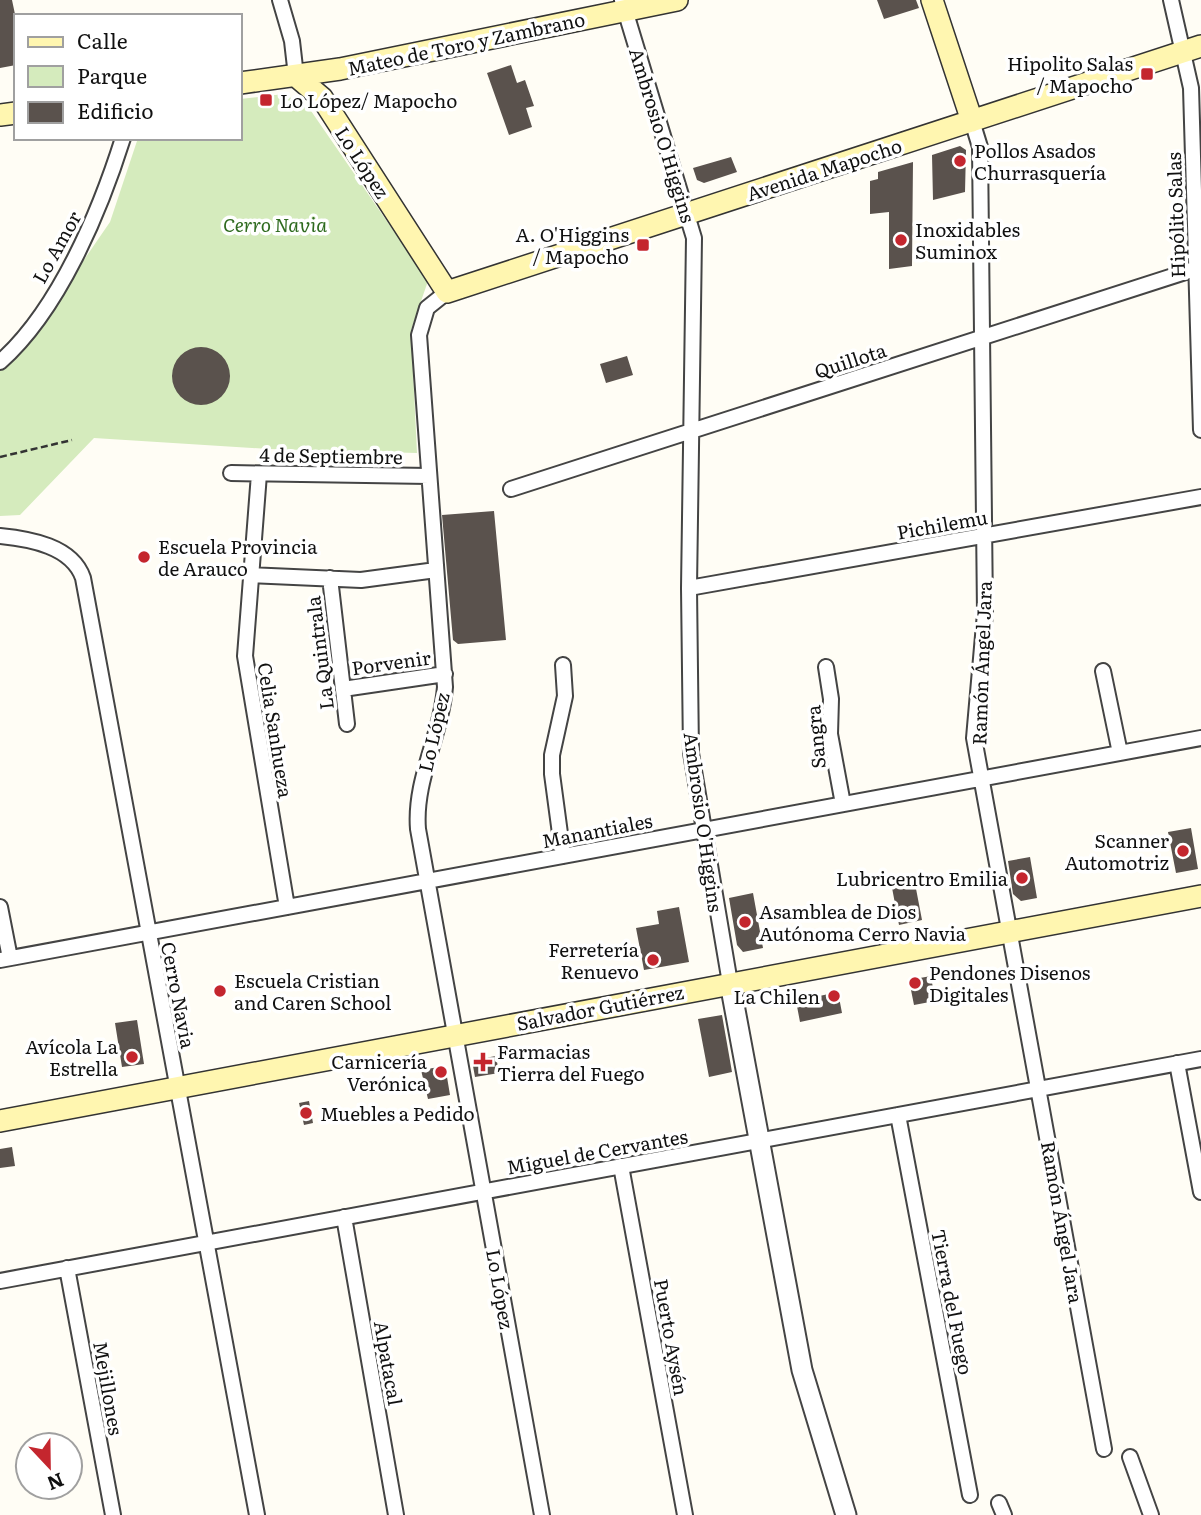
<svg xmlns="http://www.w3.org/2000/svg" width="1201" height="1515" viewBox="0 0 1201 1515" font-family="Literata,serif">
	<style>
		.green { fill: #d5ebbd }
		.building { fill: #5a524d }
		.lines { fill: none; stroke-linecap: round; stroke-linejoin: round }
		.minor-casing { stroke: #444; stroke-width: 18 }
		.tertiary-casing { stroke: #444; stroke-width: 23 }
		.secondary-casing { stroke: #333; stroke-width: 24 }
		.path { stroke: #333; stroke-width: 2.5; stroke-dasharray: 7 3.5; stroke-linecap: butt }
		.minor { stroke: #fff; stroke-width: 14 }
		.tertiary { stroke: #fff; stroke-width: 19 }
		.secondary { stroke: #fff6b0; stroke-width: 21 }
		.poi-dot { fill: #c4262e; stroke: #fff; stroke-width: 2.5 }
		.labels { text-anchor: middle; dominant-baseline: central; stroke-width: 7; stroke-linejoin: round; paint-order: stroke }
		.street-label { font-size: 19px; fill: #111; stroke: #fff }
		.poi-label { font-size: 19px; fill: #111; stroke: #fff; text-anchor: start }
		.park-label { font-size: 19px; font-style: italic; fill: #2f6b1f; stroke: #fff }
	</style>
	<rect width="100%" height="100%" fill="#fffdf5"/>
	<path class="green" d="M284 94 309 108 428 281 411 330 417 453 269 449 94 438 20 515 0 516V370L15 360 110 222 138 138H240V99Z"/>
	<path class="building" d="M0 0H12L16 19V65L0 68Z
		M877 0H916L919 8 884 19Z
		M511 65 517 83 525 80 534 106 526 108 532 127 509 135 487 73Z
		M960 146 966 150 965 192 933 200 932 155Z
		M731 157 737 172 704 183 697 180 693 168Z
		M913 162 912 266 889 269V212L870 214V181L878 179V172Z
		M172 376a29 29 0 1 1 58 0a29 29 0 1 1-58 0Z
		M627 356 633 375 606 383 600 364Z
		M494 511 506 640 458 644 453 640 442 515Z
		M1191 828 1198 869 1176 873 1168 832Z
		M1030 857 1037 898 1021 901 1013 894 1008 861Z
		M913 873 922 920 899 925 890 877Z
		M753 893 763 948 743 952 737 945 729 898Z
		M679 907 689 962 644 970 636 928 659 924 657 911Z
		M931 976 935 1001 914 1005 909 980Z
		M838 992 842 1013 800 1022 796 1001Z
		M722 1015 732 1072 709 1077 698 1019Z
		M137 1020 144 1064 122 1067 115 1023Z
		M496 1056 499 1073 475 1077 473 1066 479 1059Z
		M439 1067 446 1071 450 1095 428 1099 421 1070Z
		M309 1101 313 1123 304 1125 299 1103Z
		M12 1147 15 1166 0 1168V1149Z"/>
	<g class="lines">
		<defs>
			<path id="minor" d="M280 0 292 41 296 76
				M622 0 694 238 689 588 691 753 730 983
				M1171 0 1191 88 1201 430
				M972 121 980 147 985 613 974 738 1104 1449
				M447 292 427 308 419 335 445 687C441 736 414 780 418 829L542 1515
				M0 362C59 310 100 211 123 138
				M231 473 429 476
				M259 474 245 656 287 907
				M511 489 1201 267
				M0 536C30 539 72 546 83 578L257 1515
				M251 575 361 580 436 570
				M330 578 347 724
				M689 588 1201 497
				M563 665 565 696 552 755V774L563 856
				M826 667 831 699 830 734 843 804
				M1103 671 1120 753
				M343 689 445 674
				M0 907 10 958
				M0 960 1201 738
				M1177 1063 1201 1192
				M898 1115 970 1495
				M621 1166 685 1515
				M344 1217 396 1515
				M67 1268 113 1515
				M0 1281 1201 1059
				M1130 1457 1151 1515
				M999 1503 1004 1515"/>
			<path id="tertiary" d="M730 983 802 1370 846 1515"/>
			<path id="secondary" d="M932 0 972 121
				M296 76 322 98 447 292 1201 46
				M240 83 340 69 677 0
				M0 115 16 113
				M0 1121 1201 896"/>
		</defs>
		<use href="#minor" class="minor-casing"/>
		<use href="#tertiary" class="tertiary-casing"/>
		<use href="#secondary" class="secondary-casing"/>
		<path class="path" d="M0 457 72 440"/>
		<use href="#minor" class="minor"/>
		<use href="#tertiary" class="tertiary"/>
		<use href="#secondary" class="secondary"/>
	</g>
	<g class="poi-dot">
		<rect x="1140" y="67" width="14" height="14" rx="3.5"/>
		<rect x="259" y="93" width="14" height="14" rx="3.5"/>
		<circle cx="960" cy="161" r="7"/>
		<circle cx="901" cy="240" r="7"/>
		<rect x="636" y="238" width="14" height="14" rx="3.5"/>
		<circle cx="144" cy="557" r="7"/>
		<circle cx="1183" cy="851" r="7"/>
		<circle cx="1022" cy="878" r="7"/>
		<circle cx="745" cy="922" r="7"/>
		<circle cx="653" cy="960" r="7"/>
		<circle cx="915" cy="983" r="7"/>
		<circle cx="220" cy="991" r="7"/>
		<circle cx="834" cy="996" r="7"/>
		<circle cx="132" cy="1057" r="7"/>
		<path d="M479.5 1051.5h7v7h7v7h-7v7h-7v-7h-7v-7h7z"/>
		<circle cx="441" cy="1072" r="7"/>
		<circle cx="306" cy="1113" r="7"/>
	</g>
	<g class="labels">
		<g class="street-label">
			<text transform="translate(466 43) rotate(-12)">Mateo de Toro y Zambrano</text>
			<text transform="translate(663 135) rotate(73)">Ambrosio O'Higgins</text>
			<text transform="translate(363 162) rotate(57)">Lo López</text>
			<text transform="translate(824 169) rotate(-18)">Avenida Mapocho</text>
			<text transform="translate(1175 215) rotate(-92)">Hipólito Salas</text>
			<text transform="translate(56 247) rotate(-61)">Lo Amor</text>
			<text transform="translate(850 360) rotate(-18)">Quillota</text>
			<text transform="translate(331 455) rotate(1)">4 de Septiembre</text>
			<text transform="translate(942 524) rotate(-10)">Pichilemu</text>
			<text transform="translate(319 653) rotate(-97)">La Quintrala</text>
			<text transform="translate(391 662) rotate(-8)">Porvenir</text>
			<text transform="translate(981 663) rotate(-88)">Ramón Ángel Jara</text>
			<text transform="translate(276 730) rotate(81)">Celia Sanhueza</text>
			<text transform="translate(433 732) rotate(-77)">Lo López</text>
			<text transform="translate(815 737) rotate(-95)">Sangra</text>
			<text transform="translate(704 822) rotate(82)">Ambrosio O'Higgins</text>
			<text transform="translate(597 830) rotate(-11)">Manantiales</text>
			<text transform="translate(179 995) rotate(79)">Cerro Navia</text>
			<text transform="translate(600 1007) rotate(-11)">Salvador Gutiérrez</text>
			<text transform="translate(597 1151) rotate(-10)">Miguel de Cervantes</text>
			<text transform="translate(1063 1222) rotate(80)">Ramón Ángel Jara</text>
			<text transform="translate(501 1289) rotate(80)">Lo López</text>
			<text transform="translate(953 1302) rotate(79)">Tierra del Fuego</text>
			<text transform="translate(672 1337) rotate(80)">Puerto Aysén</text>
			<text transform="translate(389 1363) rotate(80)">Alpatacal</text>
			<text transform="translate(109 1388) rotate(80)">Mejillones</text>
		</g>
		<g class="poi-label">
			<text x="1133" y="63" text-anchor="end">Hipolito Salas<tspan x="1133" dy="22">/ Mapocho</tspan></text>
			<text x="280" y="100">Lo López/ Mapocho</text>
			<text x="974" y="150">Pollos Asados<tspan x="974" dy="22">Churrasquería</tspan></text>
			<text x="915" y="229">Inoxidables<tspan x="915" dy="22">Suminox</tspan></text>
			<text x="629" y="234" text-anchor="end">A. O'Higgins<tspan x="629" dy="22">/ Mapocho</tspan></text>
			<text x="158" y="546">Escuela Provincia<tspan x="158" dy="22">de Arauco</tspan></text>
			<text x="1169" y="840" text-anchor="end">Scanner<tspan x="1169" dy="22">Automotriz</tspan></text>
			<text x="1008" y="878" text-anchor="end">Lubricentro Emilia</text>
			<text x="759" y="911">Asamblea de Dios<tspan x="759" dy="22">Autónoma Cerro Navia</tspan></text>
			<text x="639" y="949" text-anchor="end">Ferretería<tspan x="639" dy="22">Renuevo</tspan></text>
			<text x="929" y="972">Pendones Disenos<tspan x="929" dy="22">Digitales</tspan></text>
			<text x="234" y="980">Escuela Cristian<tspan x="234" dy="22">and Caren School</tspan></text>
			<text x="820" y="996" text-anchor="end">La Chilen</text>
			<text x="118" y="1046" text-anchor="end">Avícola La<tspan x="118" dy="22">Estrella</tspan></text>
			<text x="497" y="1051">Farmacias<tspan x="497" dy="22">Tierra del Fuego</tspan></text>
			<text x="427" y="1061" text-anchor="end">Carnicería<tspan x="427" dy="22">Verónica</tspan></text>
			<text x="320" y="1113">Muebles a Pedido</text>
		</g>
		<g class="park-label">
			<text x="275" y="224">Cerro Navia</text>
		</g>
	</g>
	<rect x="14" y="14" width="228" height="126" fill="#ffffff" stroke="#a0a0a0" stroke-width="2"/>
	<rect x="28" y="37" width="35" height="10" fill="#fff6b0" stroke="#a0a0a0" stroke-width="2"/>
	<text x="77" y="49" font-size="21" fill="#111111">Calle</text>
	<rect x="28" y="66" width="35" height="21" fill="#d5ebbd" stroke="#a0a0a0" stroke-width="2"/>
	<text x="77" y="84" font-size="21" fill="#111111">Parque</text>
	<rect x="28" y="102" width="35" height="21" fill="#5a524d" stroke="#a0a0a0" stroke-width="2"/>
	<text x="77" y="119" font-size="21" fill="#111111">Edificio</text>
	<g transform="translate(49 1466) rotate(158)"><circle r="33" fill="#ffffff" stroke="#a0a0a0" stroke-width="2"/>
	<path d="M0-5L12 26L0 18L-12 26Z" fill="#c4262e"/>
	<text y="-10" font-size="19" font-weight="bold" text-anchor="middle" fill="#111111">N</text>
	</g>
</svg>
